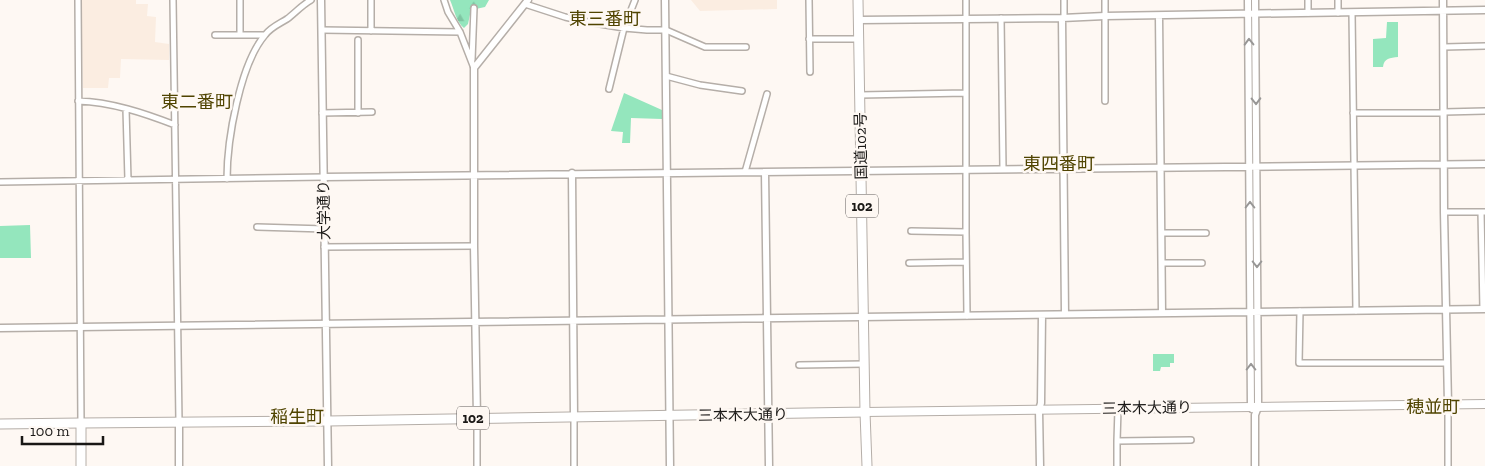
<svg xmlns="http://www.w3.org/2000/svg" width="1485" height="466" viewBox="0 0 1485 466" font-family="'Zilla Slab','Noto Sans JP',serif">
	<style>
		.built { fill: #fbede1 }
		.forest { fill: url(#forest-firs) }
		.green { fill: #94e6bd }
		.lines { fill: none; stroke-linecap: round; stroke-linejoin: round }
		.minor-casing { stroke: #b5aea8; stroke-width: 8 }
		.tertiary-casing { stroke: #b5aea8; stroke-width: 9 }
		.secondary-casing { stroke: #b5aea8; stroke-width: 10 }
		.primary-casing { stroke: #b5aea8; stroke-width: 11 }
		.trunk-casing { stroke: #b5aea8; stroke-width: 11 }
		.minor { stroke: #fff; stroke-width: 5 }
		.tertiary { stroke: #fff; stroke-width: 6 }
		.secondary { stroke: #fff; stroke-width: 8 }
		.primary { stroke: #fff; stroke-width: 9 }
		.trunk { stroke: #fff; stroke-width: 9 }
		.oneway { stroke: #989796 }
		.labels { text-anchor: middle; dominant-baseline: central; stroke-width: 5; stroke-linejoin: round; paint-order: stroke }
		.shield { fill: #fef8f3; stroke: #5e5a58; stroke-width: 1 }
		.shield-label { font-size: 14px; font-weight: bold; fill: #191715 }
		.street-label { font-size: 15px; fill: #191715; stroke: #fef8f3 }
		.quarter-label { font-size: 18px; fill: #504401; stroke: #fef8f3 }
	</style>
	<defs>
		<pattern id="forest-firs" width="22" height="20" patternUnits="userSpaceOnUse" patternTransform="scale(1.25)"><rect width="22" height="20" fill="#94e6bd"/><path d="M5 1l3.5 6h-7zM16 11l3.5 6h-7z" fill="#7fc5a2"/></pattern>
	</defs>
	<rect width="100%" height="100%" fill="#fef8f3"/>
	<path class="built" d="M81 0H136V4H148L147 16 156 17 155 42 169 44V60L121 59 120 78H109L108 88H83Z
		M691 0H777V9L700 11Z"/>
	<path class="forest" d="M450 0H489L485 7 471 10 468 24 464 28C456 22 454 9 450 0Z"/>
	<path class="green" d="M1387 22H1398V57C1390 58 1384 58 1383 67H1373V39L1386 38Z
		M624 93 662 110V119L631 118 630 143H622L623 132 611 131Z
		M30 225 31 258H0V226Z
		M1153 354H1174V363H1170V367H1161L1160 371H1153Z"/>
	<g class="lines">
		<defs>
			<path id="minor" d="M78 0 81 423
				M173 0 179 422
				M444 0 448 12 460 32 474 68
				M809 0 810 72
				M966 0V232L967 316
				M1064 0V18
				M1308 0V13
				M1338 0V13
				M525 4 565 17 582 21 624 28 647 30H666L705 47H746
				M1352 13 1356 311
				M1001 18 1003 169
				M322 30 460 32
				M371 31V0
				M215 35H264
				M240 35V0
				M809 39H859
				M358 40V113
				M1444 47 1485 46
				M472 60 474 8
				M666 76 700 85 742 91
				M609 89 624 28 635 0
				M860 95 966 93
				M78 101C111 102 144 113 175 125
				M1105 101V0
				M126 109 128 180
				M1444 112 1485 111
				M322 113 372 112
				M1353 113H1444
				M745 172 767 94
				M227 179C227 140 240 64 265 35 271 27 279 24 287 19 295 13 302 5 311 0
				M0 182 324 177
				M1444 212H1485
				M1481 212 1483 309
				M257 227 325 229
				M911 231 966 232
				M1162 233H1206
				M324 247 474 246
				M909 263 966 262
				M1163 263H1202
				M1300 311 1299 363H1447
				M799 365 864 364
				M1448 404V466
				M1118 409 1117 441 1191 440
				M477 417V466
				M574 417V466
				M1117 466V441"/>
			<path id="tertiary" d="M321 0 328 466
				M665 0 670 466
				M1248 0 1251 407 1252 409
				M1443 0 1444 212 1448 404
				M1159 16 1162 313
				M1062 18 1065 314
				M859 20 1062 18 1105 16 1485 10
				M765 172 769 466
				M572 173 574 417
				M324 177 1485 164
				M0 328 1485 309
				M477 417 474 246V68L528 0
				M179 422V466
				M1040 466 1039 410 1041 403 1042 315
				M1255 466V415L1258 407V396L1255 0"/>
			<path id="secondary" d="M865 412 1485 404"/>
			<path id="primary" d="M865 412 867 466
				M0 424 81 423"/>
			<path id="trunk" d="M81 466V423L328 421 865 412 858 0"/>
		</defs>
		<use href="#minor" class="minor-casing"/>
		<use href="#tertiary" class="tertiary-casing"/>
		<use href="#secondary" class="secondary-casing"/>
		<use href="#primary" class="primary-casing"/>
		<use href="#trunk" class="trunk-casing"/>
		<use href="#minor" class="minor"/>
		<use href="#tertiary" class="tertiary"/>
		<use href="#secondary" class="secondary"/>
		<use href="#primary" class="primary"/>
		<use href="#trunk" class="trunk"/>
	</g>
	<defs><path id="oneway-chevron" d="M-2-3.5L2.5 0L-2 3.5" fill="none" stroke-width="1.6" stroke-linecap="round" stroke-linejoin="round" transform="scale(1.25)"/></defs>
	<g class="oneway">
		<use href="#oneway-chevron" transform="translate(1249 42) rotate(-91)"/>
		<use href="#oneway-chevron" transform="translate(1256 101) rotate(89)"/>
		<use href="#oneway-chevron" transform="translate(1250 205) rotate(-90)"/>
		<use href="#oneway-chevron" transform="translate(1257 264) rotate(90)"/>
		<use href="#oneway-chevron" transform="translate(1251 367) rotate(-90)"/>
	</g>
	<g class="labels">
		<g class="shield">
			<rect x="846" y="194.5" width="32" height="23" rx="4"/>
			<rect x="457" y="406.5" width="32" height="23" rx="4"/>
		</g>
		<g class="shield-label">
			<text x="862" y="206">102</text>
			<text x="473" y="418">102</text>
		</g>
		<g class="street-label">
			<text transform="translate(861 146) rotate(-91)">国道102号</text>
			<text transform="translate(324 210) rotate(-91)">大学通り</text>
			<text transform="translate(1147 408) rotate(-1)">三本木大通り</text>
			<text transform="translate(743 415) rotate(-1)">三本木大通り</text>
		</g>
		<g class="quarter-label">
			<text x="605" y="19">東三番町</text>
			<text x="197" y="102">東二番町</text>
			<text x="1059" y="164">東四番町</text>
			<text x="1433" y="407">穂並町</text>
			<text x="297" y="417">稲生町</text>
		</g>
	</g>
	<path d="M22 436v8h81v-8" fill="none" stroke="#191715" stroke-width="2.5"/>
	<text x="30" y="436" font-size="15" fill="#191715" stroke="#fef8f3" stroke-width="4" paint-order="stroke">100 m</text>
</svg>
